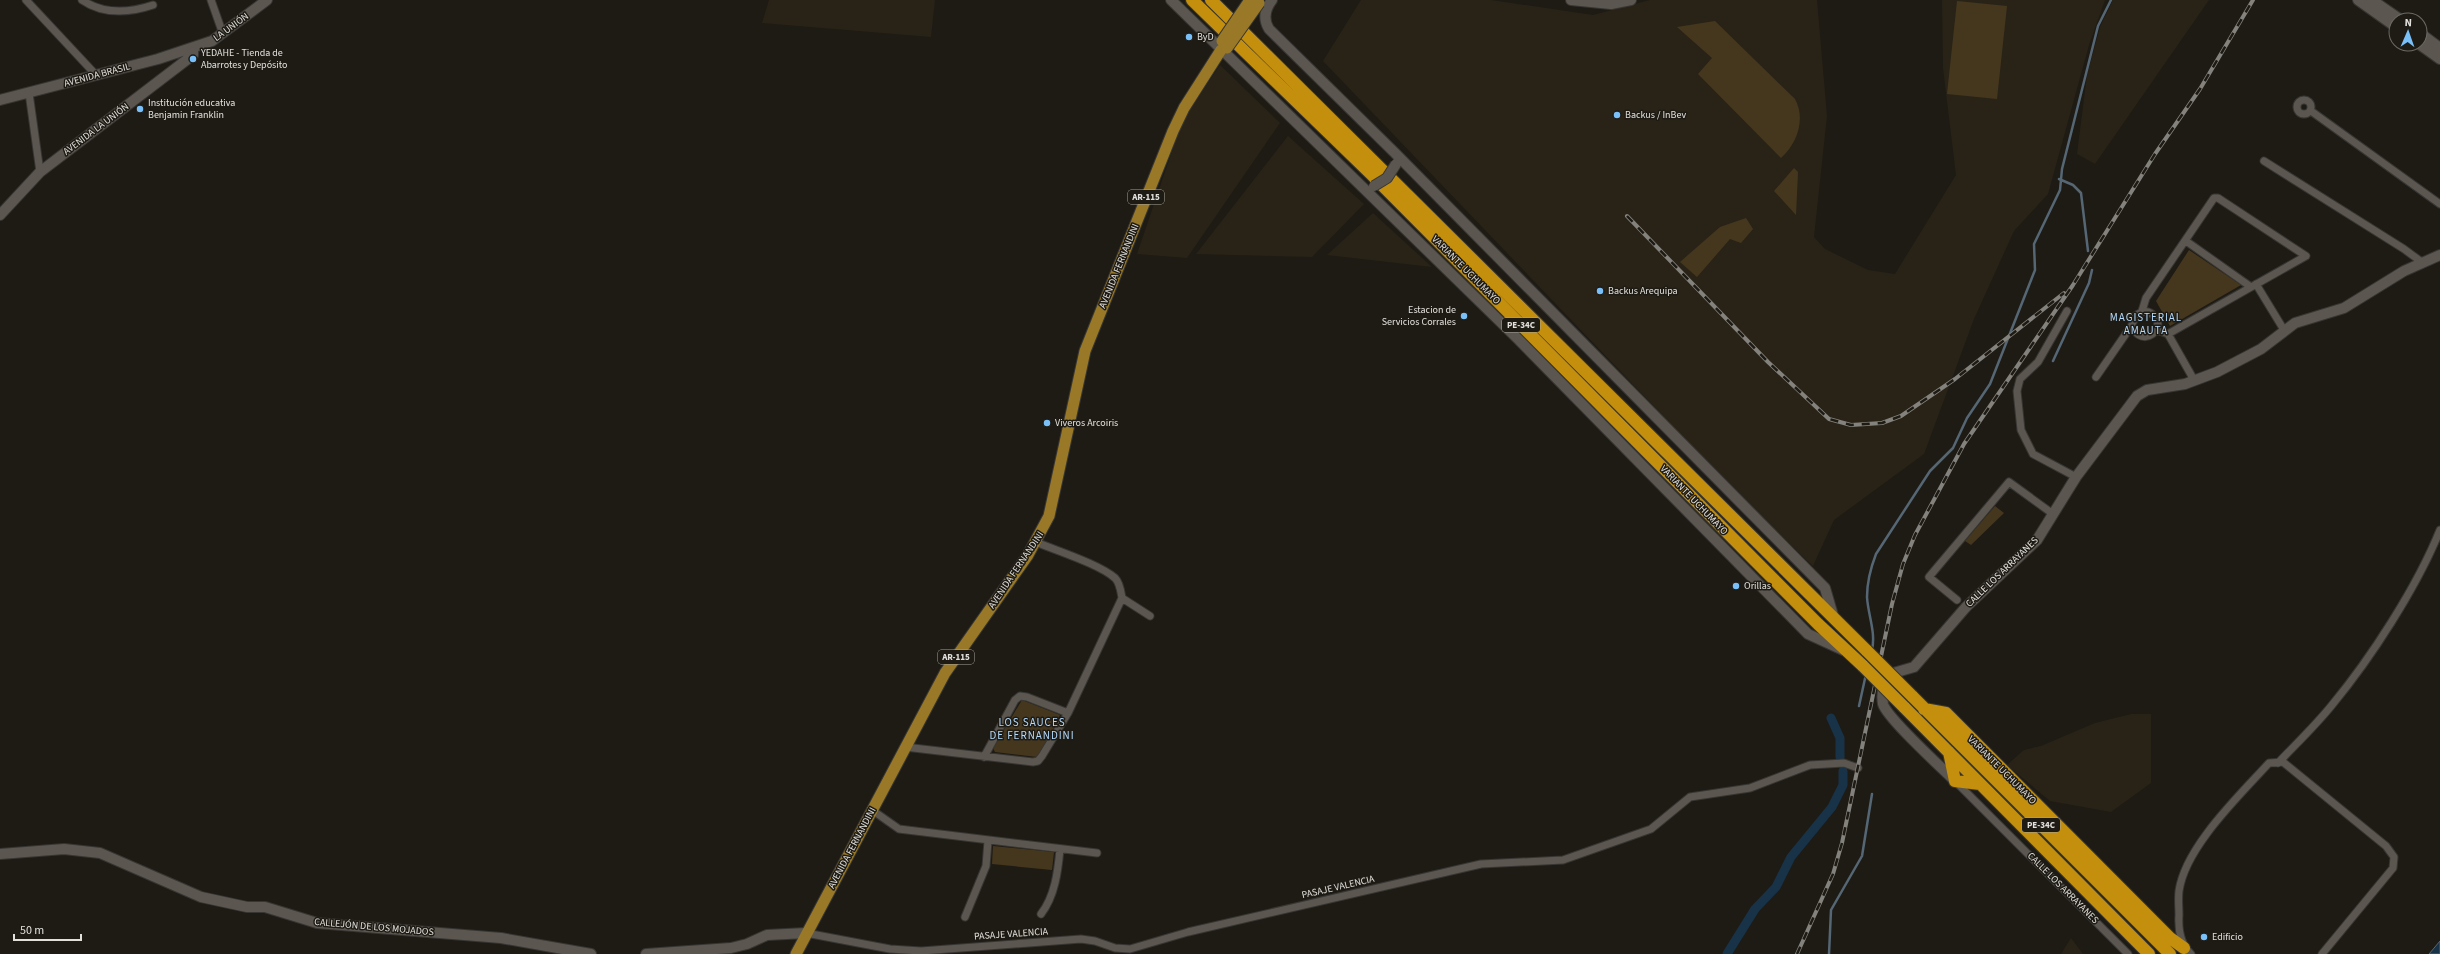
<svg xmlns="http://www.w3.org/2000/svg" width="2440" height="954" viewBox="0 0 2440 954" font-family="'Source Sans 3',sans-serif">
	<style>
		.built { fill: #292317 }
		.green { fill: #45371e }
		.water { fill: #183248; stroke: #556674 }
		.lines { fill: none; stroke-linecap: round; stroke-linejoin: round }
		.stream { stroke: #556674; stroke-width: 2.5 }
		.canal { stroke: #183248; stroke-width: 9 }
		.street-casing { stroke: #383633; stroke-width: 9 }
		.secondary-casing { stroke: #383633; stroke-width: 12 }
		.primary-casing { stroke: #383633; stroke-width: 13 }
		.highway-casing { stroke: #383633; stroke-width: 14 }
		.street { stroke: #5b5750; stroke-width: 7 }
		.secondary { stroke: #5b5750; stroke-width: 10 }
		.primary { stroke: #997928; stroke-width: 11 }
		.highway { stroke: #c38f0d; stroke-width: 12 }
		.rail-casing { stroke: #84827c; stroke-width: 4 }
		.rail { stroke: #1e1b15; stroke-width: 2.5; stroke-dasharray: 8; stroke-linecap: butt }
		.secondary-bridge-casing { stroke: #383633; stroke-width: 12; stroke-linecap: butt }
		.primary-bridge-casing { stroke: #383633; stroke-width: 13; stroke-linecap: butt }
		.highway-bridge-casing { stroke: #383633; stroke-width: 14; stroke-linecap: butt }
		.secondary-bridge { stroke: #5b5750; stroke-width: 10 }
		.primary-bridge { stroke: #997928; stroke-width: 11 }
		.highway-bridge { stroke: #c38f0d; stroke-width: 12 }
		.poi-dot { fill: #79bff8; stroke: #1e1b15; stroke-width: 1.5 }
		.labels { text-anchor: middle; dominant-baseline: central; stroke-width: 3; stroke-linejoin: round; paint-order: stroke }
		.shield { fill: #1e1b15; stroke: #a7a5a0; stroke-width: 1 }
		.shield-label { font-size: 9px; font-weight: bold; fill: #e2e0db }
		.street-label { font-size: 10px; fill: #e2e0db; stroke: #1e1b15 }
		.poi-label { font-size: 10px; fill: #e2e0db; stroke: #1e1b15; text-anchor: start }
		.neighbourhood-label { font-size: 11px; letter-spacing: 1px; fill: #b4d9fa; stroke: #1e1b15 }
	</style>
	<rect width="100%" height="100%" fill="#1e1b15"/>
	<path class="built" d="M769 0H935L931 37 762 23Z
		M1361 0H1491L1593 15 1650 0H1817L1827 116 1814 237 1825 249 1868 270 1895 274 1956 175 1943 68 1942 0H2105L2089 45 2048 194 2014 231 1974 319 1924 454 1834 520 1813 566 1742 498 1323 61Z
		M2113 0H2209L2095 164 2077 154 2087 75 2100 27Z
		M1220 65 1280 123 1187 258 1137 254 1182 122Z
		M1288 136 1364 204 1312 257 1196 254Z
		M1373 213 1432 267 1327 255Z
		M2131 714H2151V783L2111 812 2050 801 2007 765 2024 750 2041 746 2095 723Z
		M2071 938 2083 954H2061Z"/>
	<path class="green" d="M1957 1 2007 6 1997 99 1947 94Z
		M1715 21 1795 99C1806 119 1797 144 1781 158L1698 74 1712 58 1677 27Z
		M1794 168 1798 172 1796 215 1774 191Z
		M1746 218 1753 229 1741 243 1730 239 1697 277 1680 262 1720 227Z
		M2189 250 2241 285 2170 326 2156 301Z
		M1995 506 2004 513 1971 545 1965 541Z
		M1022 700 1060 715 1040 756 1037 757 995 752 993 748Z
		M993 846 1054 852 1052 870 992 864Z"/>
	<path class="water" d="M2440 941V954H2429Z"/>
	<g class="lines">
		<path class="stream" d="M2059 179 2073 185 2081 193 2088 251
			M2053 361 2089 283 2092 270
			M1872 650C1876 632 1868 615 1867 597 1867 583 1871 567 1876 554L1930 471 1953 448 1967 418 1990 384 2035 270 2034 244 2060 190 2062 169 2098 26 2111 0
			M1859 706 1866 674
			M1829 954 1831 910 1862 856 1872 794"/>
		<path class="canal" d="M1831 718 1840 738V757
			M1727 954 1755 909 1776 887 1791 857 1832 807 1843 785V771"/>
		<defs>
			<path id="street" d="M26 0 97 76
				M82 0C104 15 129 13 153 5
				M211 0 223 34
				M29 93 40 172
				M2297 107a7 7 0 1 1 14 0a7 7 0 1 1-14 0Z
				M2311 111 2440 204
				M2264 161 2404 249 2423 263
				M2186 241 2251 287
				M2256 284 2284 330
				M2067 311 2038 362 2020 379 2017 391 2021 430 2033 454 2076 477
				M2142 311 2146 298 2214 198H2218L2306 256 2168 334
				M2157 330 2168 334 2194 380
				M2096 377 2132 325 2135 316C2141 312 2146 309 2152 314 2170 327 2141 351 2132 325
				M1122 598 1150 616
				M1957 600 1929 577 2009 482 2053 514
				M905 747 1033 762 1038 761 1042 756 1068 713 1122 598C1121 592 1120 583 1115 578 1099 564 1057 551 1036 542
				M984 757 1015 700 1020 696 1027 697 1068 713
				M2278 763C2296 744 2316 725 2332 705 2371 658 2417 587 2440 530
				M1955 781 2128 954
				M872 810 899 829 1097 853
				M1041 914C1055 896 1058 871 1060 849
				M965 917 986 866 988 841
				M806 933 890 949 921 951 1081 939 1095 941 1115 948 1130 949 1188 932 1481 864 1563 860 1651 829 1690 797 1750 788 1810 765 1844 763 1858 768
				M2191 954C2180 944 2178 930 2179 915 2179 907 2178 899 2179 891 2185 847 2240 795 2269 763L2283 762 2386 846 2394 857 2393 868 2322 954"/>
			<path id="secondary" d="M1171 0 1518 339 1808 634 1843 650
				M1272 0C1265 9 1263 19 1269 29L1395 153 1825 588 1834 619
				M1571 0 1611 4 1631 0
				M2358 0 2396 27
				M2372 0 2401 20
				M2420 33 2440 48
				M2419 44 2440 59
				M0 100 158 59 212 41 267 0
				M0 215 40 172 193 55V49
				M1955 781C1942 768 1887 718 1883 704 1881 693 1884 683 1890 674L1914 667 1966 607 2037 540 2076 477 2137 396 2147 390 2185 384 2217 372 2261 349 2295 323 2344 308 2404 271 2440 255
				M0 854 64 849 100 853 201 897 247 907H265L317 923 501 938 591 954
				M646 954 731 948 747 944 767 935 806 933"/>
			<path id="primary" d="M796 954 945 673 1028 555 1049 516 1085 351 1173 131 1184 108 1221 50"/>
			<path id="highway" d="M1192 0 1371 174 1818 624 1863 666
				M1211 0 1867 651
				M1912 696 2170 954
				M1904 707 2149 954
				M1924 709 1946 713 2170 938 2184 948
				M1949 752 1955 781 1980 784"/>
		</defs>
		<use href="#street" class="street-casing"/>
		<use href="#secondary" class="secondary-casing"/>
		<use href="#primary" class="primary-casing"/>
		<use href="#highway" class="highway-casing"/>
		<use href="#street" class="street"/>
		<use href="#secondary" class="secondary"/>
		<use href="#primary" class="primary"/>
		<use href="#highway" class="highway"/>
		<defs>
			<path id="rail" d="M1627 216 1768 362 1829 419 1851 425 1882 423 1901 416 1955 379 2064 293
				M1797 954 1833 874 1842 843 1892 604 1903 564 1915 535 1964 444 2073 285 2155 154 2200 89 2253 0"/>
		</defs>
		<use href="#rail" class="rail-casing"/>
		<use href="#rail" class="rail"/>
		<defs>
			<path id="secondary-bridge" d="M1374 186 1387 178 1396 164"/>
			<path id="primary-bridge" d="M1222 41 1250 0
				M1227 48 1259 3"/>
			<path id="highway-bridge" d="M1867 651 1912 696
				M1863 666 1904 707"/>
		</defs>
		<use href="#secondary-bridge" class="secondary-bridge-casing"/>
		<use href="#primary-bridge" class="primary-bridge-casing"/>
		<use href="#highway-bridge" class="highway-bridge-casing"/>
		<use href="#secondary-bridge" class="secondary-bridge"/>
		<use href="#primary-bridge" class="primary-bridge"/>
		<use href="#highway-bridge" class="highway-bridge"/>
	</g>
	<g class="poi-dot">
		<circle cx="1189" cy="37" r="4"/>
		<circle cx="193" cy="59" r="4"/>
		<circle cx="140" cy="109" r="4"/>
		<circle cx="1617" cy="115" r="4"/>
		<circle cx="1600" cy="291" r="4"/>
		<circle cx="1464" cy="316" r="4"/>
		<circle cx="1047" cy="423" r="4"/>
		<circle cx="1736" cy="586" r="4"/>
		<circle cx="2204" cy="937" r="4"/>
	</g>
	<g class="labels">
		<g class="shield">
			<rect x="1128" y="190" width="36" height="14" rx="3"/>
			<rect x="1502" y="318" width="38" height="14" rx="3"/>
			<rect x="938" y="650" width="36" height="14" rx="3"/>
			<rect x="2022" y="818" width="38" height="14" rx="3"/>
		</g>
		<g class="shield-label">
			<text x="1146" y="197">AR-115</text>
			<text x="1521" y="325">PE-34C</text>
			<text x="956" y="657">AR-115</text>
			<text x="2041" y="825">PE-34C</text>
		</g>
		<g class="street-label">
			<text transform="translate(231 27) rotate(-36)">LA UNIÓN</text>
			<text transform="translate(97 75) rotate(-15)">AVENIDA BRASIL</text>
			<text transform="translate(96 129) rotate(-37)">AVENIDA LA UNIÓN</text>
			<text transform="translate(1119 266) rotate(-68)">AVENIDA FERNANDINI</text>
			<text transform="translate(1466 270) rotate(45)">VARIANTE UCHUMAYO</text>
			<text transform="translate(1694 500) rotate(46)">VARIANTE UCHUMAYO</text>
			<text transform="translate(1016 570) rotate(-56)">AVENIDA FERNANDINI</text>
			<text transform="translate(2002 572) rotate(-44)">CALLE LOS ARRAYANES</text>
			<text transform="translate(2002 770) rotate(45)">VARIANTE UCHUMAYO</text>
			<text transform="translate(852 848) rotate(-62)">AVENIDA FERNANDINI</text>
			<text transform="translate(1338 887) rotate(-13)">PASAJE VALENCIA</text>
			<text transform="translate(2063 888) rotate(45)">CALLE LOS ARRAYANES</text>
			<text transform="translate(374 927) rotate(5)">CALLEJÓN DE LOS MOJADOS</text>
			<text transform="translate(1011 934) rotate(-4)">PASAJE VALENCIA</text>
		</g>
		<g class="poi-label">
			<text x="1197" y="37">ByD</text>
			<text x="201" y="53">YEDAHE - Tienda de<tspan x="201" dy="12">Abarrotes y Depósito</tspan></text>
			<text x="148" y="103">Institución educativa<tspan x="148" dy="12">Benjamin Franklin</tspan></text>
			<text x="1625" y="115">Backus / InBev</text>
			<text x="1608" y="291">Backus Arequipa</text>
			<text x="1456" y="310" text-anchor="end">Estacion de<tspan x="1456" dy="12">Servicios Corrales</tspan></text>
			<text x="1055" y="423">Viveros Arcoiris</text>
			<text x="1744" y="586">Orillas</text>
			<text x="2212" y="937">Edificio</text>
		</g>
		<g class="neighbourhood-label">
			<text x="2146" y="317">MAGISTERIAL<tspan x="2146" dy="13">AMAUTA</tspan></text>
			<text x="1032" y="722">LOS SAUCES<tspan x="1032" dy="13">DE FERNANDINI</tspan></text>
		</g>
	</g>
	<g transform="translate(2408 32) rotate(2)"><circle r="19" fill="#1e1b15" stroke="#6c6a64"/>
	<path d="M0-3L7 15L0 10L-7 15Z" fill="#79bff8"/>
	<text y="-6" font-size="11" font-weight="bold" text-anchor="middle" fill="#e2e0db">N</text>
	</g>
	<path d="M14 934v6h67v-6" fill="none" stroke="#e2e0db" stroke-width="2"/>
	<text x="20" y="934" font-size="12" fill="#e2e0db" stroke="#1e1b15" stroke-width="3" paint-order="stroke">50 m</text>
</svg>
